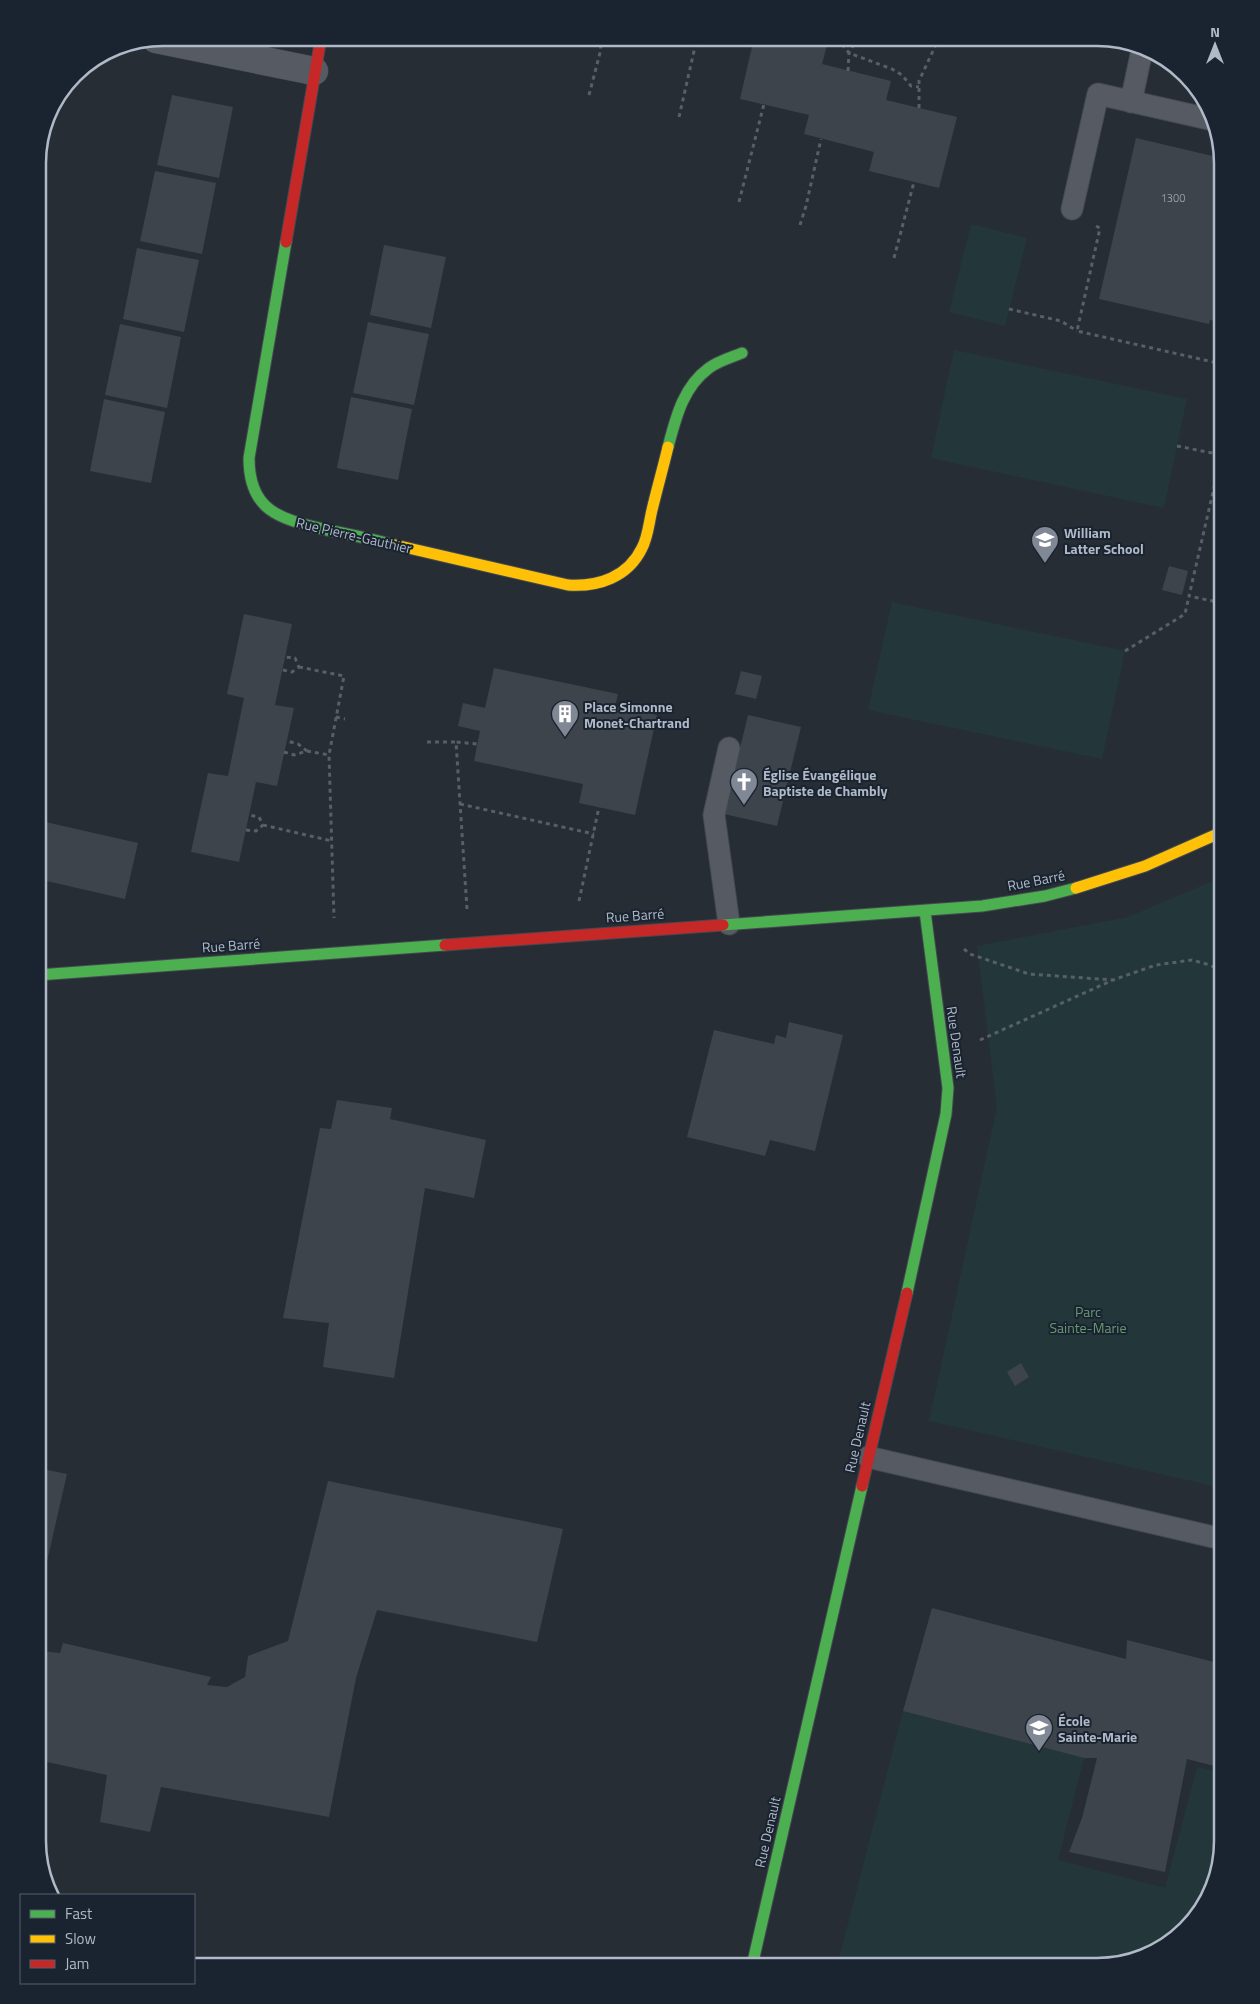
<svg xmlns="http://www.w3.org/2000/svg" width="1260" height="2004" viewBox="0 0 1260 2004" font-family="'Titillium Web',sans-serif">
	<style>
		.green { fill: #23373b }
		.building { fill: #3e444b }
		.lines { fill: none; stroke-linecap: round; stroke-linejoin: round }
		.lane-casing { stroke: #444950; stroke-width: 23 }
		.street-casing { stroke: #444950; stroke-width: 29 }
		.fast-casing { stroke: #444950; stroke-width: 13 }
		.slow-casing { stroke: #444950; stroke-width: 13 }
		.jam-casing { stroke: #444950; stroke-width: 13 }
		.path { stroke: #585f66; stroke-width: 3; stroke-dasharray: 4 4; stroke-linecap: butt }
		.lane { stroke: #565b63; stroke-width: 21 }
		.street { stroke: #565b63; stroke-width: 28 }
		.fast { stroke: #4caf50; stroke-width: 11 }
		.slow { stroke: #ffc107; stroke-width: 11 }
		.jam { stroke: #c62828; stroke-width: 11 }
		.labels { text-anchor: middle; dominant-baseline: central; stroke-width: 4; stroke-linejoin: round; paint-order: stroke }
		.number-label { font-size: 11px; fill: #939ca8 }
		.poi-label { font-size: 14px; font-weight: bold; fill: #afb9c7; stroke: #1a2330; text-anchor: start }
		.street-label { font-size: 14px; fill: #afb9c7; stroke: #1a2330 }
		.park-label { font-size: 14px; fill: #659970; stroke: #1a2330 }
		.rim { fill: none; stroke: #afb9c7; stroke-width: 2.5 }
	</style>
	<rect width="100%" height="100%" fill="#262d35"/>
	<path class="green" d="M971 224 1027 238 1005 326 949 312Z
		M954 350 1187 399 1164 508 931 458Z
		M892 602 1125 651 1102 759 868 710Z
		M1222 877V1488L929 1421 997 1107 977 946 1128 917Z
		M903 1711 1084 1758 1058 1860 1165 1888 1197 1767 1222 1773V1841L1206 1904 1153 1953 1097 1966H837Z"/>
	<path class="building" d="M610 38H658V39L611 45Z
		M754 38H797L827 45 822 64 891 81 886 100 957 117 939 188 869 171 874 152 804 134 809 115 740 99Z
		M172 95 233 107 219 178 157 165Z
		M1136 138 1221 158 1222 323 1210 320 1209 324 1099 299Z
		M155 171 216 183 202 254 140 241Z
		M384 245 446 257 431 328 370 315Z
		M137 248 199 260 184 332 123 319Z
		M368 322 429 334 414 405 353 393Z
		M120 324 181 337 167 408 105 395Z
		M351 397 412 409 398 480 337 468Z
		M104 399 165 412 151 483 90 471Z
		M1169 566 1188 571 1182 595 1162 590Z
		M244 614 292 624 275 705 294 708 277 786 256 782 239 862 191 852 208 773 228 776 244 698 227 694Z
		M494 668 618 694 615 706 657 715 635 815 579 803 583 784 474 761 480 731 458 726 463 703 485 708Z
		M741 671 762 676 756 699 735 694Z
		M748 715 801 727 777 826 724 814Z
		M41 821 138 843 125 899 38 879V837Z
		M789 1022 843 1035 815 1151 770 1140 765 1156 687 1137 714 1030 774 1044 776 1035 786 1038Z
		M337 1100 392 1108 390 1119 486 1140 474 1198 425 1188 394 1378 323 1367 329 1323 283 1318 320 1128 331 1129Z
		M1021 1363 1029 1377 1015 1386 1007 1372Z
		M38 1468 67 1474 38 1601Z
		M328 1481 563 1529 537 1642 377 1610 356 1678 329 1817 161 1787 150 1832 100 1822 107 1775 38 1760V1644L41 1651 60 1653 63 1643 211 1677 207 1685 227 1687 245 1677 248 1656 288 1641Z
		M932 1608 1126 1659 1127 1640 1222 1664V1768L1187 1759 1165 1872 1069 1852 1082 1818 1097 1758H1084L903 1711Z"/>
	<g class="lines">
		<defs>
			<path id="lane" d="M1131 102 1142 50
				M1072 209 1098 94 1213 120
				M729 748 714 815 729 924
				M868 1457 1222 1539"/>
			<path id="street" d="M156 39 314 71"/>
			<path id="fast" d="M286 242 249 458C249 513 282 519 327 530 348 534 370 539 391 544
				M668 447C676 417 683 387 709 368 718 361 732 357 742 353
				M723 925 982 906 1045 896 1076 888
				M38 975 445 945
				M907 1293 946 1114 948 1088 925 911
				M752 1966 862 1486"/>
			<path id="slow" d="M391 544 568 585C599 587 628 577 642 548 648 537 649 522 652 510 657 489 663 468 668 447
				M1076 888 1145 866 1222 832"/>
			<path id="jam" d="M286 242 321 38
				M445 945 723 925
				M862 1486 907 1293"/>
		</defs>
		<use href="#lane" class="lane-casing"/>
		<use href="#street" class="street-casing"/>
		<use href="#fast" class="fast-casing"/>
		<use href="#slow" class="slow-casing"/>
		<use href="#jam" class="jam-casing"/>
		<path class="path" d="M837 38 849 53 892 69 902 75 911 86 919 87
			M848 71 849 53 857 38
			M589 95 601 49 599 38
			M919 108V81L939 38
			M679 117 697 38
			M739 202 764 104
			M800 225 806 206 821 139
			M1096 226 1100 228 1077 331 1222 364
			M894 258 914 182
			M1009 309 1061 321 1077 331
			M1177 446 1222 455
			M1222 603 1189 596 1222 453
			M1125 651 1185 614 1189 596
			M299 667 344 676 329 755 334 918
			M283 670 292 672 299 667 295 658 285 657
			M336 717 345 719
			M427 742H456
			M307 751 329 755
			M284 752 294 755 307 751 298 744 287 741
			M460 804 594 834
			M263 825 332 841
			M246 830 256 831 263 825 259 817 249 815
			M579 901 599 807
			M467 909 456 742 477 744
			M964 949 970 954 1029 974 1113 980
			M980 1040 1113 980 1156 965 1192 960 1210 965 1222 972"/>
		<use href="#lane" class="lane"/>
		<use href="#street" class="street"/>
		<use href="#fast" class="fast"/>
		<use href="#slow" class="slow"/>
		<use href="#jam" class="jam"/>
	</g>
	<defs>
		<symbol id="school-pin" viewBox="-11 -11 22 30"><path d="M0 17L-7.5 6A9.5 9.5 0 1 1 7.5 6Z" fill="#7f8894" stroke="#1a2330"/><path d="M0-5L7-2L0 1L-7-2ZM-4 1L0 2.5L4 1V4Q0 6-4 4Z" fill="#fff"/></symbol>
		<symbol id="building-pin" viewBox="-11 -11 22 30"><path d="M0 17L-7.5 6A9.5 9.5 0 1 1 7.5 6Z" fill="#7f8894" stroke="#1a2330"/><path d="M-4-6H4V6H1V3H-1V6H-4ZM-2.5-4.3h1.7v1.8h-1.7ZM.8-4.3h1.7v1.8H.8ZM-2.5-1h1.7V.8h-1.7ZM.8-1h1.7V.8H.8Z" fill="#fff"/></symbol>
		<symbol id="church-pin" viewBox="-11 -11 22 30"><path d="M0 17L-7.5 6A9.5 9.5 0 1 1 7.5 6Z" fill="#7f8894" stroke="#1a2330"/><path d="M-1.2-6h2.4v3.5h3.3v2.4h-3.3V6h-2.4V-.1h-3.3v-2.4h3.3Z" fill="#fff"/></symbol>
	</defs>
	<g fill-rule="evenodd">
		<use href="#school-pin" x="1029" y="524" width="32" height="43"/>
		<use href="#building-pin" x="549" y="698" width="32" height="43"/>
		<use href="#church-pin" x="728" y="766" width="32" height="43"/>
		<use href="#school-pin" x="1023" y="1712" width="32" height="43"/>
	</g>
	<g class="labels">
		<g class="number-label">
			<text x="1173" y="198">1300</text>
		</g>
		<g class="poi-label">
			<text x="1064" y="532">William<tspan x="1064" dy="16">Latter School</tspan></text>
			<text x="584" y="706">Place Simonne<tspan x="584" dy="16">Monet-Chartrand</tspan></text>
			<text x="763" y="774">Église Évangélique<tspan x="763" dy="16">Baptiste de Chambly</tspan></text>
			<text x="1058" y="1720">École<tspan x="1058" dy="16">Sainte-Marie</tspan></text>
		</g>
		<g class="street-label">
			<text transform="translate(354 535) rotate(13)">Rue Pierre-Gauthier</text>
			<text transform="translate(1036 880) rotate(-11)">Rue Barré</text>
			<text transform="translate(635 915) rotate(-4)">Rue Barré</text>
			<text transform="translate(231 945) rotate(-4)">Rue Barré</text>
			<text transform="translate(957 1042) rotate(82)">Rue Denault</text>
			<text transform="translate(857 1437) rotate(-77)">Rue Denault</text>
			<text transform="translate(767 1832) rotate(-77)">Rue Denault</text>
		</g>
		<g class="park-label">
			<text x="1088" y="1311">Parc<tspan x="1088" dy="16">Sainte-Marie</tspan></text>
		</g>
	</g>
	<path d="M0 0H1260V2004H0ZM163 46H1097A117 117 0 0 1 1214 163V1841A117 117 0 0 1 1097 1958H163A117 117 0 0 1 46 1841V163A117 117 0 0 1 163 46Z" fill="#1a2330" fill-rule="evenodd"/>
	<path class="rim" d="M163 46H1097A117 117 0 0 1 1214 163V1841A117 117 0 0 1 1097 1958H163A117 117 0 0 1 46 1841V163A117 117 0 0 1 163 46Z"/>
	<rect x="20" y="1894" width="175" height="90" fill="#1a2330" stroke="#565f6c"/>
	<rect x="30" y="1910" width="25" height="8" fill="#4caf50" stroke="#565f6c"/>
	<text x="65" y="1919" font-size="15" fill="#afb9c7">Fast</text>
	<rect x="30" y="1935" width="25" height="8" fill="#ffc107" stroke="#565f6c"/>
	<text x="65" y="1944" font-size="15" fill="#afb9c7">Slow</text>
	<rect x="30" y="1960" width="25" height="8" fill="#c62828" stroke="#565f6c"/>
	<text x="65" y="1969" font-size="15" fill="#afb9c7">Jam</text>
	<g transform="translate(1215 45)" stroke="#1a2330" stroke-width="4" paint-order="stroke">
	<path d="M0-4L9 19L0 12L-9 19Z" fill="#afb9c7"/>
	<text y="-8" font-size="14" font-weight="bold" text-anchor="middle" fill="#afb9c7">N</text>
	</g>
</svg>
